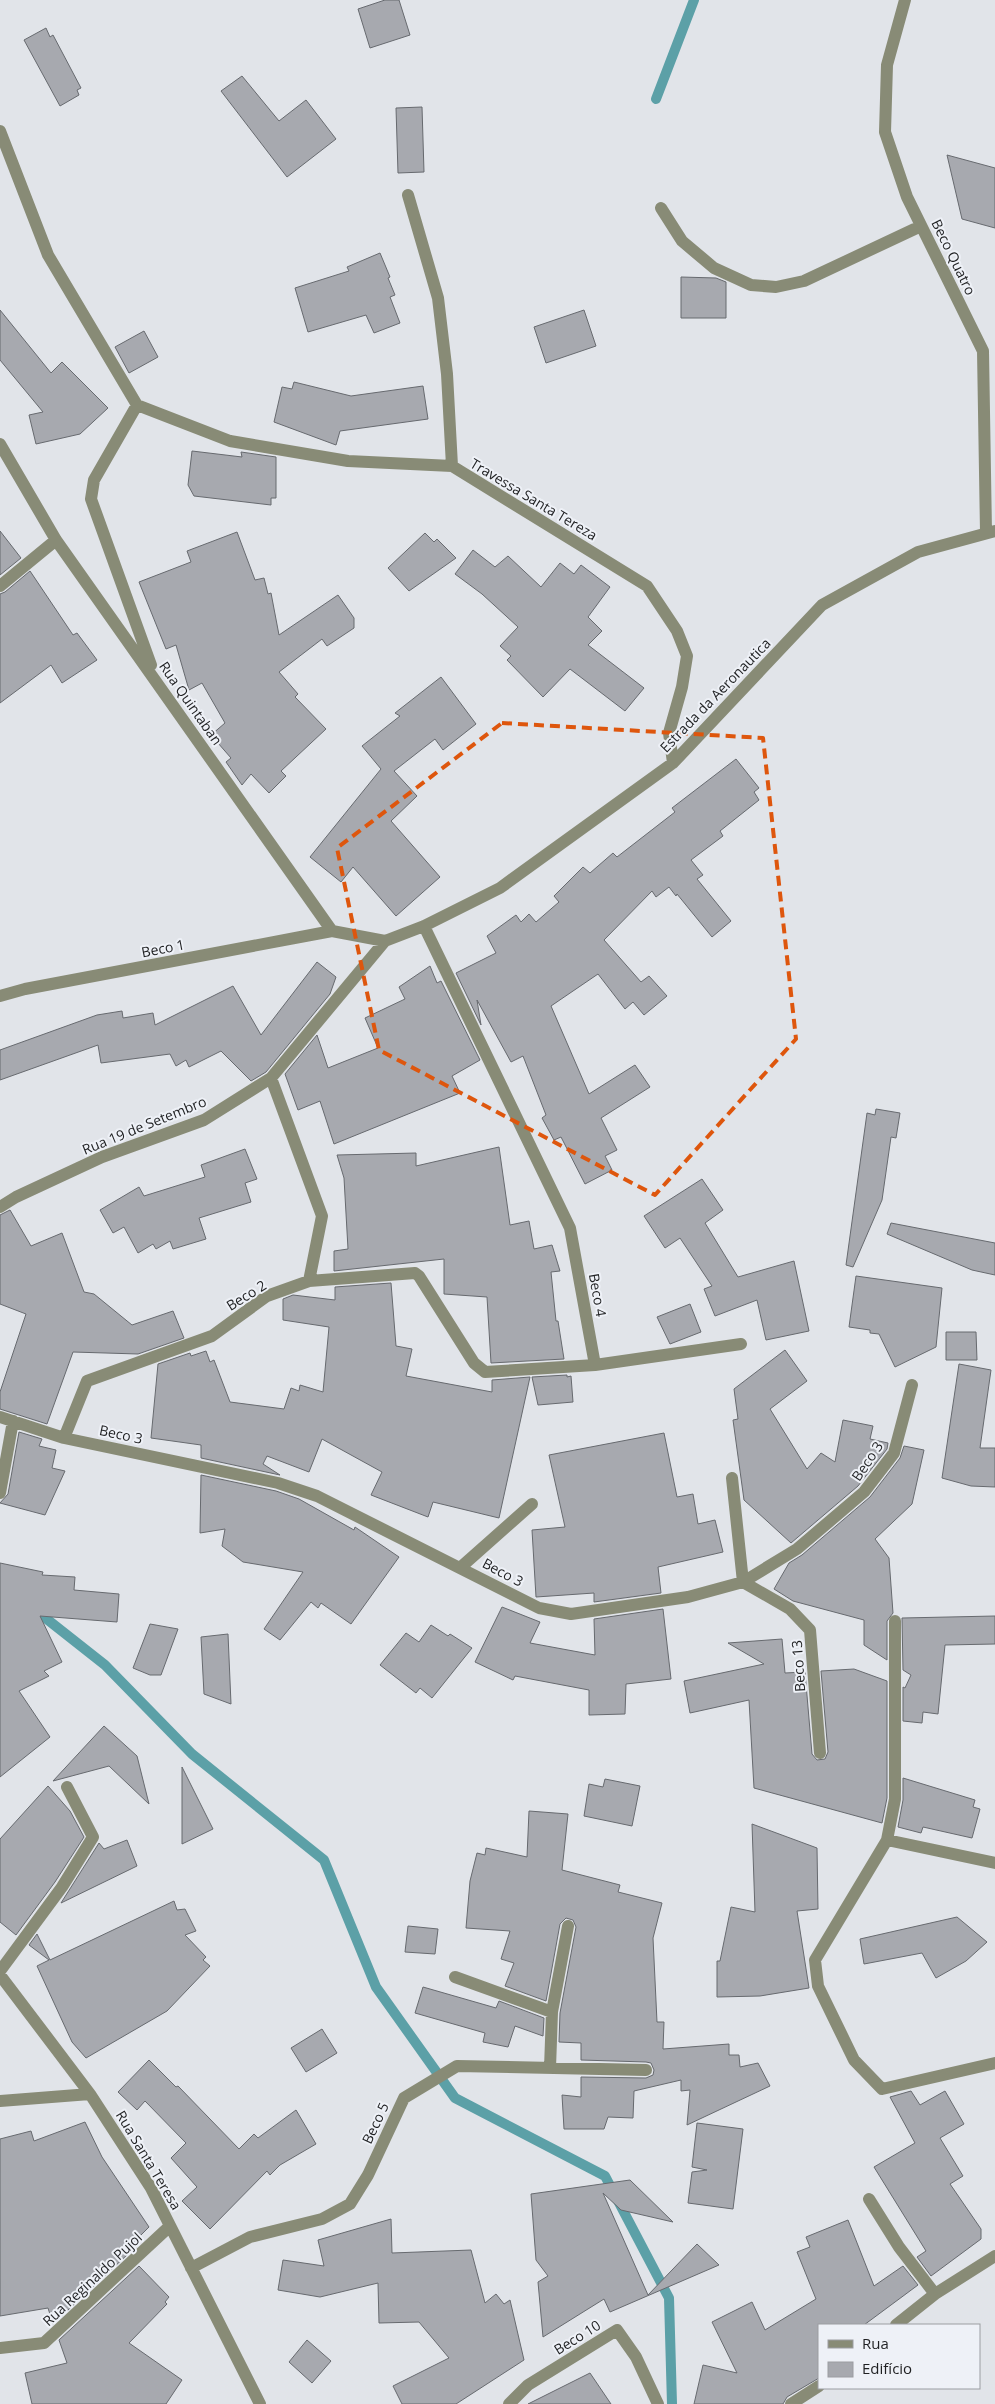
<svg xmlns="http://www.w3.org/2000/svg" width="995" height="2404" viewBox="0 0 995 2404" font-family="'Open Sans',sans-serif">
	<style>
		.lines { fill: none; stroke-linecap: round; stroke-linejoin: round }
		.stream { stroke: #5ca0a7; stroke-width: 10 }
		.building { fill: #a7a9af; stroke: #676a6f }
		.minor { stroke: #888b76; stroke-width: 12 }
		.marked { fill: none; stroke: #de560d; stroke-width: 4; stroke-dasharray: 10 6; stroke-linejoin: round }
		.labels { text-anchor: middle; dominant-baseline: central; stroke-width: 4; stroke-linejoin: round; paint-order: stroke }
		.street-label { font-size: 14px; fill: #1f2022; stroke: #eef1f7 }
	</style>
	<rect width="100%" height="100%" fill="#e1e4e9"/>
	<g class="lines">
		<path class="stream" d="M656 99 694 0
			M34 1609 105 1665 192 1754 324 1860 376 1987 455 2098 605 2176 669 2298 672 2404"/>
	</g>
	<path class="building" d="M385 0H399L410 35 370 48 358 9Z
		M46 28 50 37 53 35 81 88 77 90 79 95 60 106 24 40Z
		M242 76 279 121 306 100 336 139 287 177 221 91Z
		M422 107 424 172 398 173 396 108Z
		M947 155 995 168V228L962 219Z
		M380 253 390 277 388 278 395 295 390 297 400 323 374 333 366 315 308 332 295 288 349 271 347 267Z
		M681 277 716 278 726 282V318H681Z
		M0 310 51 373 62 362 108 408 80 434 36 444 29 415 43 412 0 360Z
		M584 310 596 346 546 363 534 327Z
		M144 331 158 357 129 373 115 347Z
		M294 382 351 396 423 386 428 419 340 431 336 445 274 422 282 387 292 389Z
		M192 451 242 457 241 452 276 457V498H271V505L194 496 188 485Z
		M0 531 21 558 0 575Z
		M237 532 255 580 264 578 268 594 271 593 279 635 338 595 354 618V628L327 646 322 639 279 672 298 694 295 697 326 729 281 771 286 776 269 793 251 774 242 785 226 762 231 758 211 735 225 723 202 683 189 690 176 645 166 649 139 582 191 562 187 551Z
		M425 533 434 542 437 539 456 558 409 591 388 568Z
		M473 550 495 567 508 556 541 587 560 563 574 574 581 565 610 587 588 617 602 631 588 645 644 688 625 711 570 669 543 697 507 660 511 656 500 646 518 627 482 594 455 574Z
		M30 571 73 635 77 633 97 660 62 683 51 665 0 703V594L5 592Z
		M441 677 476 724 443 750 435 739 394 771 417 796 391 821 440 877 396 916 353 867 341 882 310 857 381 769 362 746 400 716 395 713Z
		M736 759 759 788 754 792 759 800 720 831 723 836 691 860 703 875 697 879 731 921 712 937 677 894 676 896 669 887 656 897 652 891 604 940 641 982 649 976 667 996 644 1015 633 1002 625 1009 598 974 551 1006 589 1094 635 1065 650 1087 601 1118 617 1150 605 1156 612 1170 585 1184 561 1137 554 1140 542 1118 546 1115 523 1056 511 1062 477 1000 481 1025 456 973 496 953 487 936 516 915 521 922 529 914 536 922 559 902 554 896 583 867 590 873 613 853 617 857 675 812 672 808Z
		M317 962 336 977 330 994 266 1072 251 1081 221 1051 189 1067 186 1060 176 1066 170 1054 101 1063 98 1045 0 1080V1050L97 1015 122 1011 123 1018 153 1013 155 1025 233 986 261 1035Z
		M430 966 437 983 441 981 480 1060 452 1076 460 1093 334 1144 320 1101 298 1110 285 1074 317 1035 328 1068 378 1048 365 1018 405 999 399 987Z
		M876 1109 900 1113 896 1138 891 1137 882 1200 853 1267 846 1265 867 1113 875 1115Z
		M499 1147 510 1225 529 1221 534 1249 552 1245 560 1271 551 1272 556 1321H558L564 1359 491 1363 487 1297 444 1294V1259L334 1271V1251L348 1249 344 1178 337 1155 416 1153V1166Z
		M245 1149 257 1179 245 1183 251 1202 199 1218 206 1239 173 1249 170 1241 156 1249 153 1244 138 1253 124 1227 113 1233 100 1210 139 1187 144 1196 205 1177 201 1165Z
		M702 1179 723 1210 705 1223 738 1277 794 1261 809 1331 766 1340 757 1300 715 1316 704 1289 712 1286 680 1238 665 1248 644 1216Z
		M10 1210 31 1246 62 1233 84 1292 94 1294 132 1325 173 1311 184 1338 138 1354 73 1352 47 1424 0 1409V1392L26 1314 0 1304V1215Z
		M891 1223 995 1243V1275L972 1270 887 1234Z
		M856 1276 942 1288 936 1347 895 1367 879 1334 870 1333V1330L849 1327Z
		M391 1283 396 1346 412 1349 406 1376 492 1392V1380L530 1377 499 1518 433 1502 428 1517 371 1495 382 1472 322 1439 309 1472 267 1456 263 1464 280 1475 201 1458V1445L151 1438 158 1364 190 1353 191 1356 206 1351 210 1362 214 1360 230 1402 284 1409 291 1388 299 1391 300 1385 323 1392 329 1327 283 1320V1299L293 1295 335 1300V1287Z
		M690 1304 701 1332 670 1344 657 1317Z
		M946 1332H976L977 1360H946Z
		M785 1350 807 1381 770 1409 807 1469 821 1453 835 1462 843 1420 873 1426 870 1439 888 1443 887 1449 858 1486 791 1543 744 1500 733 1420 738 1419 734 1389Z
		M959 1364 991 1370 980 1448H995V1487L971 1486 942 1478Z
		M567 1375V1377L571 1376 573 1402 538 1405 532 1377Z
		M19 1432 42 1439 39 1446 56 1450 52 1468 65 1471 45 1515 0 1503 8 1494Z
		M664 1433 677 1497 693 1494 698 1524 715 1520 723 1552 658 1567 661 1593 594 1602V1593L536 1597 532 1530 565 1527 549 1455Z
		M904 1446 924 1450 912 1504 875 1539 889 1558 893 1613 887 1621V1660L864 1645V1620L793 1601 774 1589 789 1563 802 1555 870 1497 900 1458Z
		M201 1475 276 1491 299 1499 354 1530 355 1527 399 1557 351 1624 321 1603 318 1608 311 1602 280 1640 264 1629 303 1572 243 1562 222 1546 225 1529 200 1533Z
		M0 1563 43 1572 42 1575 75 1577 74 1590 119 1594 117 1622 40 1616 62 1662 44 1671 49 1676 19 1691 50 1737 0 1777Z
		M502 1607 540 1622 530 1643 595 1655 594 1619 663 1609 671 1679 626 1684 625 1714 589 1715V1690L515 1676 513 1680 475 1662Z
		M995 1616V1644L945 1645 938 1714 923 1712 922 1723 903 1721V1687L905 1688 911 1675 903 1670 902 1618Z
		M150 1624 178 1629 161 1675H150L133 1668Z
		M431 1625 448 1636 450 1634 472 1648 432 1698 420 1688 416 1693 380 1665 406 1633 419 1642Z
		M228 1634 231 1704 204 1694 201 1637Z
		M782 1639 785 1673 805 1672 812 1754 817 1760 825 1759 828 1752 821 1671 854 1669 887 1681V1798L882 1823 754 1788 749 1700 690 1713 684 1681 764 1664 728 1643Z
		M104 1726 137 1756 149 1804 109 1766 53 1781Z
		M182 1767 213 1829 182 1844Z
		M903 1778 975 1800 973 1807 980 1809 972 1838 923 1827 921 1833 898 1827 903 1800Z
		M605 1779 640 1786 632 1826 584 1816 589 1784 603 1787Z
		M48 1786 70 1811 84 1837 55 1882 16 1935 0 1922V1839Z
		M529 1811 568 1814 562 1870 620 1885 618 1892 662 1903 653 1938 657 2022H664L663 2049 729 2044V2055H739L740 2067 758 2063 770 2086 687 2125 690 2090 681 2091V2080L634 2091 633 2118 608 2117 604 2129H564L562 2095 581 2097V2077L646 2078 653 2075 654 2070 651 2063 646 2062 581 2060V2043L559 2042 560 2013 576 1927 573 1920 566 1918 560 1924 546 2001 505 1986 514 1963 501 1959 510 1931 466 1928 470 1881 477 1853 485 1855 486 1848 527 1857Z
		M752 1824 817 1848 818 1909 797 1911 809 1988 760 1996 717 1997V1961H720L731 1907 755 1912Z
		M127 1840 137 1866 61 1903 99 1843 104 1849Z
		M174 1901 177 1910 185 1909 196 1931 185 1935 206 1957 203 1960 210 1966 167 2011 86 2058 72 2042 37 1966 49 1960 29 1945 37 1934 50 1960Z
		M957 1917 987 1942 966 1961 936 1978 922 1953 864 1964 860 1939Z
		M408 1926 438 1929 435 1954 405 1952Z
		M423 1987 496 2008 499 2001 544 2018 543 2036 515 2026 508 2047 483 2042 485 2033 415 2013Z
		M322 2029 337 2053 306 2072 291 2048Z
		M149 2060 176 2087 178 2086 239 2149 254 2134 258 2138 296 2110 316 2144 280 2165 270 2175 267 2171 210 2229 182 2201 197 2187 171 2158 186 2143 145 2101 137 2110 118 2092Z
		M911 2091 920 2105 945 2091 964 2124 940 2138 963 2176 950 2184 981 2229V2239L931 2276 917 2257 926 2251 874 2167 915 2143 890 2097Z
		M85 2122 102 2157 149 2227 125 2251 128 2254 53 2324 48 2308 0 2316V2139L31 2131 34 2141Z
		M697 2123 743 2129 733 2209 688 2203 692 2172 707 2170 692 2167Z
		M630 2180 673 2222 621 2210 603 2193 648 2295 697 2244 719 2265 610 2312 604 2299 543 2337 538 2282 548 2276 536 2260 531 2194Z
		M391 2219 392 2253 471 2250 485 2303 496 2294 504 2304 510 2300 524 2360 456 2404H402L393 2386 449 2358 419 2322 379 2323 378 2283 320 2297 278 2290 283 2260 324 2266 318 2240Z
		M848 2220 874 2286 903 2266 918 2285 864 2325H819V2378L787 2397 783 2404H694L703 2365 737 2373 712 2322 752 2302 765 2330 816 2299 797 2252 810 2247 806 2237Z
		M139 2266 169 2297 165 2302 167 2304 129 2343 182 2380 166 2404H32L25 2373 67 2363 59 2340Z
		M307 2340 331 2361 312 2383 289 2362Z
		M590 2373 611 2404H528Z"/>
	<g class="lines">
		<path class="minor" d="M905 0 887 65 885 132 907 197 983 351 986 532
			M0 131 48 255 137 405 94 480 91 499 151 665
			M408 195 438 298 447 374 452 466
			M661 208 682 241 714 268 751 285 776 287 804 281 921 226
			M137 405 230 441 348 461 452 466 647 586 677 631 687 656 682 687 669 733 673 763
			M0 444 56 540 332 931 385 941
			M0 586 56 540
			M424 926 570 1228 595 1365
			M0 996 25 989 332 931
			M0 1207 16 1197 102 1157 204 1120 271 1078 385 941 424 926 500 888 673 763 822 605 918 552 995 531
			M309 1281 415 1273 419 1276 474 1363 485 1372 595 1365 741 1344
			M0 1417 64 1438 278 1483 317 1496 539 1608 571 1614 688 1597 743 1582 797 1549 864 1492 894 1453 912 1385
			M64 1438 87 1381 212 1336 267 1296 309 1281 322 1216 271 1078
			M732 1478 743 1582 790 1609 810 1630 820 1753
			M0 1493 13 1421
			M461 1567 532 1504
			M895 1621V1799L887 1840 815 1960 818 1986 854 2060 882 2089 995 2063
			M887 1840 995 1863
			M0 1971 62 1887 93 1837 67 1787
			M0 1975 90 2094 151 2188 260 2404
			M455 1977 552 2012
			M550 2068 552 2012 568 1926
			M0 2101 90 2094
			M869 2199 899 2247 935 2294
			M191 2268 250 2237 322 2219 350 2204 368 2175 404 2098 457 2066 646 2070
			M896 2325 935 2294 995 2256
			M0 2348 44 2343 170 2226
			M509 2404 528 2385 617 2330 636 2357 658 2404
			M791 2404 819 2386"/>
	</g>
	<path class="marked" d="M502 723 763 738 796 1039 655 1195 379 1050 337 848Z"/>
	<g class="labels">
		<g class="street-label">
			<text transform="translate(954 257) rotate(64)">Beco Quatro</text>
			<text transform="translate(534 499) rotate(31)">Travessa Santa Tereza</text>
			<text transform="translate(715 695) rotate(-46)">Estrada da Aeronautica</text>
			<text transform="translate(191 703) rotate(55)">Rua Quintaban</text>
			<text transform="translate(163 948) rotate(-11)">Beco 1</text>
			<text transform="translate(144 1125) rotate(-22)">Rua 19 de Setembro</text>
			<text transform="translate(246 1295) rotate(-32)">Beco 2</text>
			<text transform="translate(598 1295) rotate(80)">Beco 4</text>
			<text transform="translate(121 1434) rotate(12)">Beco 3</text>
			<text transform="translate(867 1461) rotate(-56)">Beco 3</text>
			<text transform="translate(503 1572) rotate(28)">Beco 3</text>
			<text transform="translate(798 1666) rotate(-94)">Beco 13</text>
			<text transform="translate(375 2123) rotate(-65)">Beco 5</text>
			<text transform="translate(149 2160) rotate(59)">Rua Santa Teresa</text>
			<text transform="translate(92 2279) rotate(-43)">Rua Reginaldo Pujol</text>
			<text transform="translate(577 2337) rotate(-32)">Beco 10</text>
		</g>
	</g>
	<rect x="818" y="2324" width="162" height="65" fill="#eef1f7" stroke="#9b9da2"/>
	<rect x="828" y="2340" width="25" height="8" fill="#888b76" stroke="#9b9da2"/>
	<text x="862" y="2349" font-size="15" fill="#1f2022">Rua</text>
	<rect x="828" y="2362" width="25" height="15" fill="#a7a9af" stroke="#9b9da2"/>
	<text x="862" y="2374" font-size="15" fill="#1f2022">Edifício</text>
</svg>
